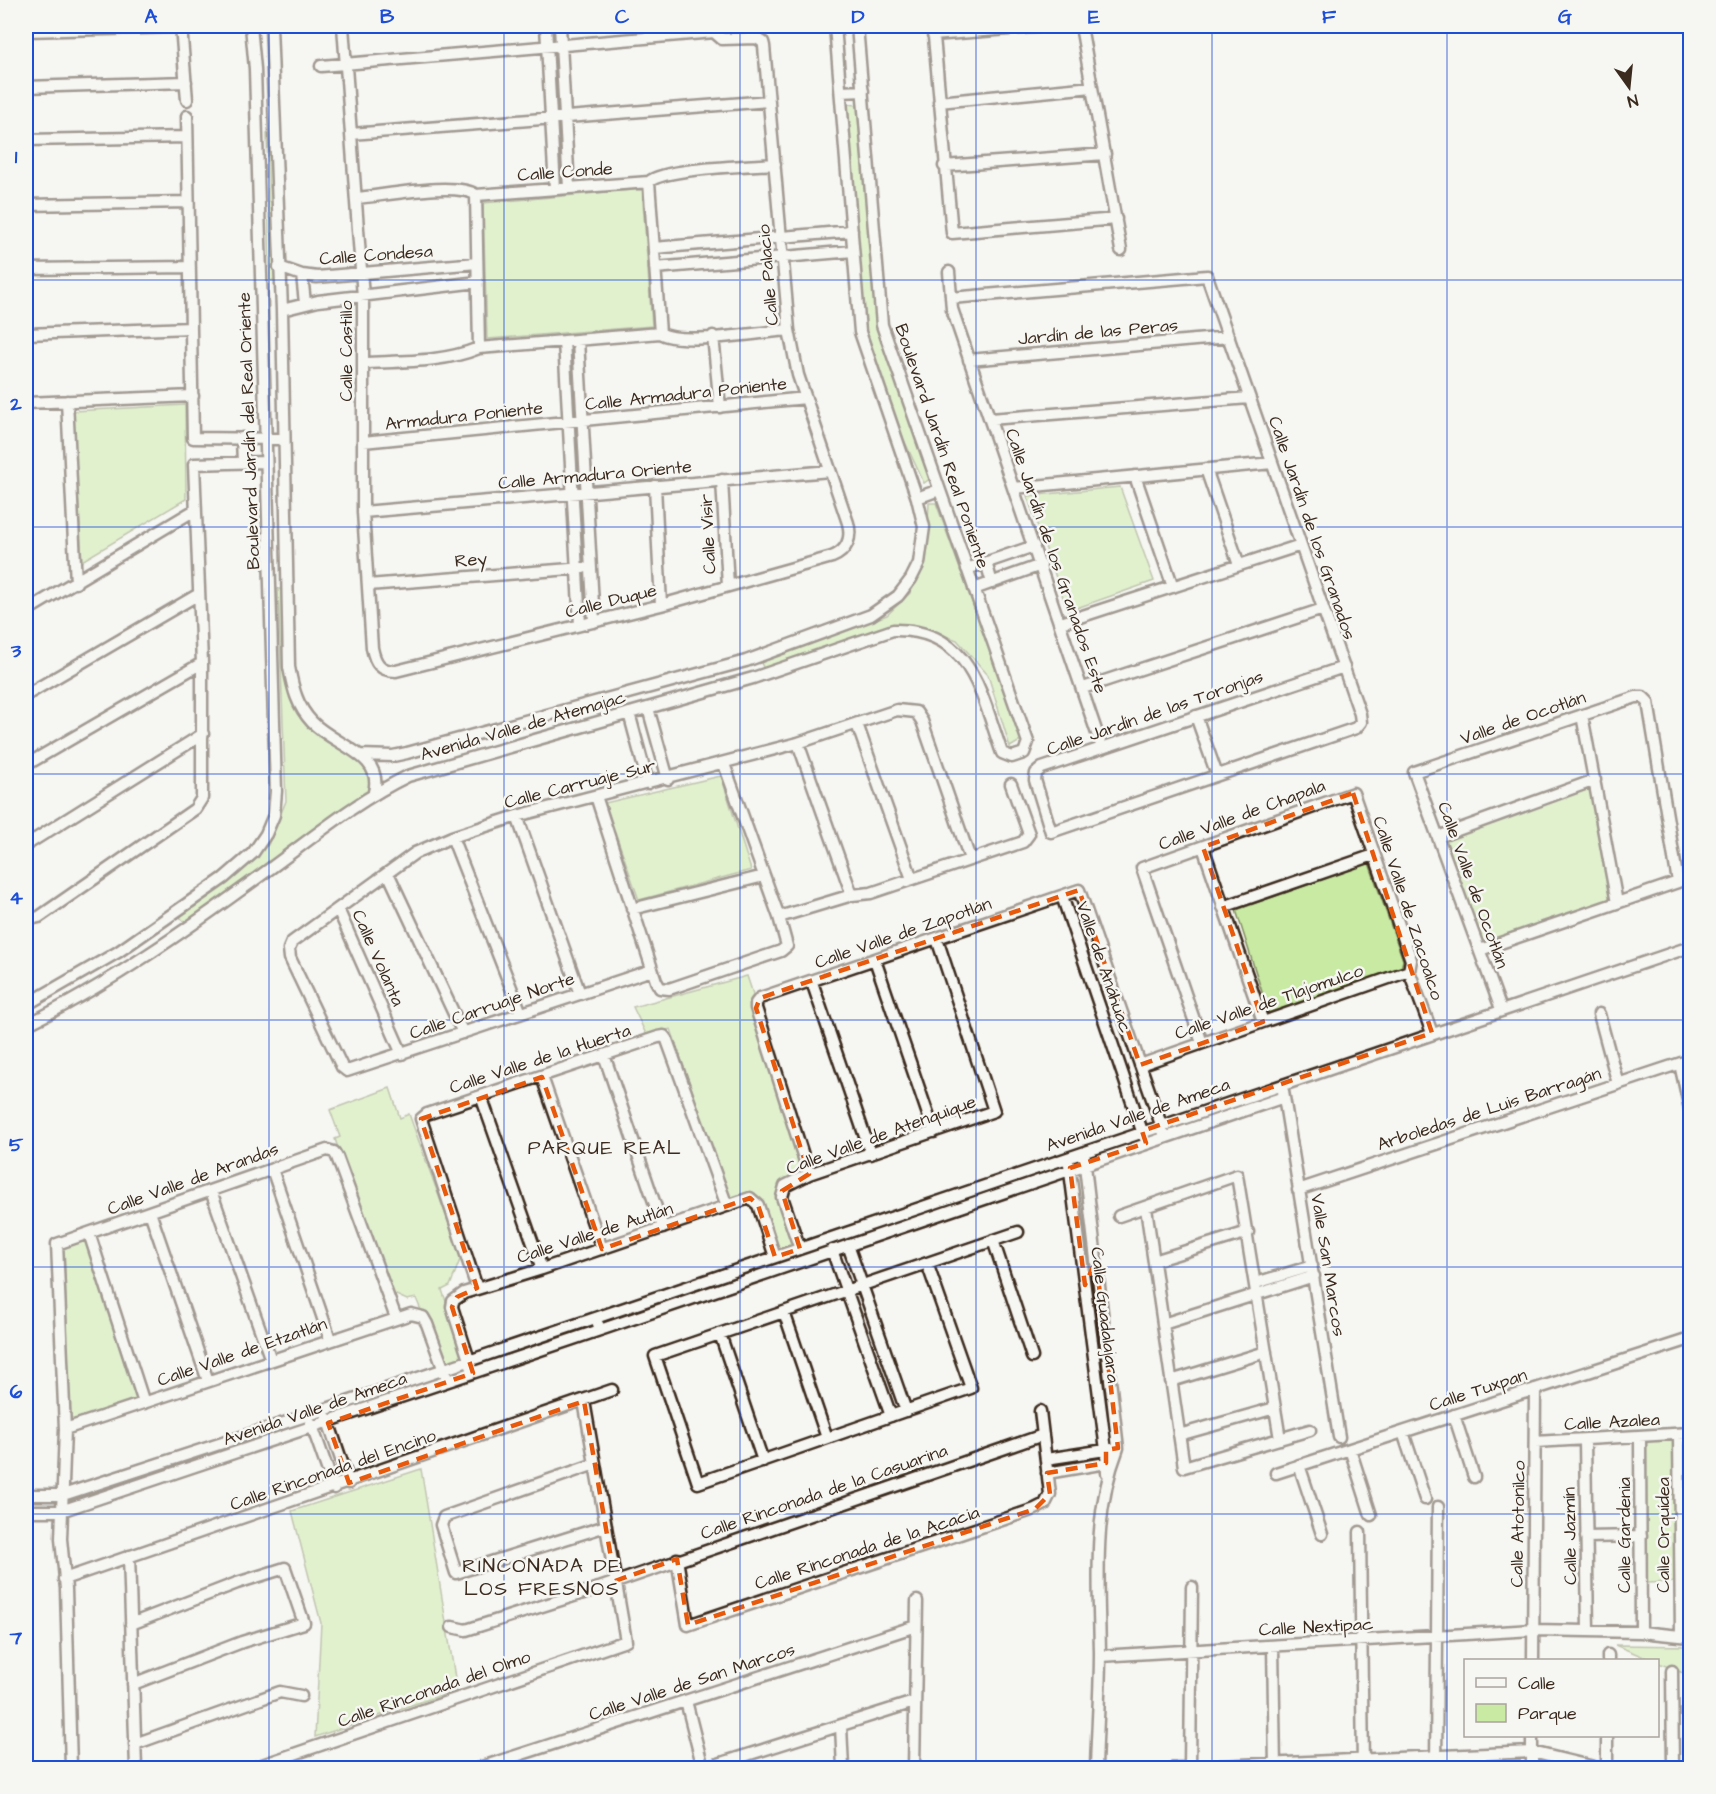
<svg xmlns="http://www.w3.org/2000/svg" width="1716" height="1794" viewBox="0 0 1716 1794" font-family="'Architects Daughter',sans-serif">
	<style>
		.green { fill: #c8eaa3; stroke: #828a60; stroke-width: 1.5 }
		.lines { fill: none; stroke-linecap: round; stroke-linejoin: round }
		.minor-casing { stroke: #3b2a1e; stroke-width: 15 }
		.minor { stroke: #f6f6f2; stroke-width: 10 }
		.marked { fill: none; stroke: #e8590c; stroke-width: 4.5; stroke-dasharray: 12 8; stroke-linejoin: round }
		.grid { fill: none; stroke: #1d4ed8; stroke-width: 1.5; stroke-opacity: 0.55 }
		.labels { text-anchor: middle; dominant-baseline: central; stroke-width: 5; stroke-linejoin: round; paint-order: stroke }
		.street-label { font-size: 18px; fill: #3b2a1e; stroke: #f6f6f2 }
		.neighbourhood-label { font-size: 20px; letter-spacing: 1.5px; fill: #3b2a1e; stroke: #f6f6f2 }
		.neatline { fill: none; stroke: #1d4ed8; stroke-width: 2 }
		.grid-label { font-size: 20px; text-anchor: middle; font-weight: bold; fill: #1d4ed8 }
	</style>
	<rect width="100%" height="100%" fill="#f6f6f2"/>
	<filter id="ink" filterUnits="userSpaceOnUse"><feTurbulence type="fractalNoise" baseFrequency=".0167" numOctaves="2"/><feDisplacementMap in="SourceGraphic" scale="12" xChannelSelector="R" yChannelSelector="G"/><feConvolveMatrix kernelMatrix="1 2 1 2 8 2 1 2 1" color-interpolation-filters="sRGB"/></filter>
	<g filter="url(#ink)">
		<path class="green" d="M847 104 857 105 878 329 931 478 924 483 897 425 865 332Z
			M270 132 278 278 270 281 267 134Z
			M642 189 652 326 487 339 483 203Z
			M185 405 186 499 82 561 73 411Z
			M1120 487 1154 581 1068 611 1027 496Z
			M929 503H936L1022 740 1010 747 988 675 957 640 912 624 885 628 765 671 760 661 887 615 910 593 926 563Z
			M278 589H286L288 668 301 711 367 763 373 792 186 924 180 917 268 845 286 801Z
			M721 776 751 870 639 900 605 803Z
			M1590 788 1611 899 1481 943 1443 839Z
			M1369 863 1403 960 1401 969 1269 1014 1236 910Z
			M747 976 754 997 752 1003 801 1171 784 1182 795 1245 777 1252 761 1204 729 1200 671 1029 646 1034 633 1007Z
			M390 1088 400 1118 409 1114 461 1257 450 1286 442 1290 465 1356 443 1364 416 1298 407 1300 385 1290 335 1139 340 1137 330 1110Z
			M80 1240 88 1243 140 1402 77 1423 70 1418 64 1245Z
			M1644 1441H1674L1676 1582 1645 1583Z
			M421 1469 457 1690 315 1737 321 1623 292 1511Z
			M1615 1645 1690 1646V1676Z"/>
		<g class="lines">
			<defs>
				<path id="minor" d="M181 26 187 100
					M271 26 282 310 289 667C293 689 297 706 312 722 336 747 384 754 374 792
					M343 26 363 297V512L372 648C375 663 380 671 396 671L661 605 832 557C847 551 852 538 848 523L798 375 789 330 764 46 763 42 756 38 722 39 714 32 713 26
					M546 26 555 189
					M560 26 569 188
					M933 26 952 233 1116 219
					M1081 26 1121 250
					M26 31 181 27
					M933 35 1046 26
					M321 66 714 32
					M26 87 186 82
					M841 92 863 91
					M939 102 1092 87
					M187 116 193 438 284 439
					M351 134 769 101
					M26 140 187 137
					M944 166 1105 154
					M649 182 660 333
					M476 195 479 348
					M356 198C383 196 456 181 476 195L649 182C663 168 750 166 775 164
					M26 205 188 202
					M654 248 852 231
					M279 267 302 275 317 277 477 263
					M655 268 853 251
					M26 269 190 267
					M949 272 952 309 1102 748
					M302 275 305 303
					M951 298 1207 276 1360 714 1361 722 1356 728 1051 832 1035 780 1036 773 1042 768 1344 667
					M282 310 318 301 478 282
					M26 334 191 328
					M713 336 720 407
					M578 340 594 622
					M564 341 580 625
					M969 360 1229 337
					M363 363C402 361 442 363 479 348L660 333C680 346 762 332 789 330
					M67 401 76 583
					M26 403 193 396
					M990 419 1249 398
					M242 438 243 463
					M363 442 806 398
					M1206 469 1239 565
					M1135 476 1173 587
					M722 480 728 586
					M655 486 661 605
					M1014 488 1272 463
					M917 498 939 490
					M363 512 830 471
					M986 562 992 583
					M967 569 1034 546
					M368 585 583 568
					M974 589 1041 565
					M26 611 195 510
					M1061 623 1301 545
					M1083 688 1323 609
					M26 695 199 594
					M648 708 668 779
					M629 713 648 783
					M1582 715 1617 903
					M1196 716 1217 775
					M857 724 912 879
					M798 743 852 895
					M360 755 393 756 407 753 746 661 871 615 898 596 911 579 919 563 924 527 917 498 860 332 835 26
					M26 765 202 663
					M596 796 656 981 660 988 669 989 781 951 787 946 779 917 724 764
					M517 816 580 994
					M452 837 521 1013
					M1438 837 1595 780
					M26 845 203 734
					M1203 847 1263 1022
					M388 873 463 1033
					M1062 896 1144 1137
					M1223 907 1374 855
					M338 909 402 1054
					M632 909 764 876
					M779 917 852 895 871 893 1023 842 1029 834 1011 784
					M26 920 39 917 195 809 202 798V663L194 464 266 462
					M1480 950 1678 882 1648 702 1643 697H1636L1414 772 1501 1009
					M875 960 934 1132
					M652 970 347 1071 342 1067 290 958 289 949 292 942 415 853 452 837 517 816 798 743 897 710 916 712 922 721 970 859
					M812 982 871 1154
					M26 1005 118 952 224 878 253 853 266 834 274 815 276 791 255 69 251 26
					M1599 1014 1618 1084
					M26 1025C110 984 189 928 264 873 311 839 356 801 408 776L753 678 893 630C971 628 981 694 1002 753L1012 757 1024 753 1028 742 882 325 857 26
					M1202 1043 1142 868 1353 793 1411 960 1409 971 1432 1033
					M604 1055 663 1228
					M1680 1064 1690 1109
					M1140 1065 1409 971
					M542 1077 602 1249
					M1283 1091 1339 1437
					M481 1096 542 1269
					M1084 1157 1118 1448C1092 1515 1099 1583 1100 1653 1100 1692 1097 1730 1096 1768
					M1069 1164 1106 1450 1107 1473
					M272 1169 330 1339
					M809 1174 756 1008V1003L760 998 1079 890 1165 1136
					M1298 1190 1690 1060
					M211 1191 271 1360
					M1146 1208 1184 1467 1310 1430
					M150 1212 208 1381
					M1119 1216 1237 1175 1280 1439
					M89 1233 144 1403
					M993 1240 1032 1357
					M848 1245 906 1411
					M800 1249 782 1197 785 1186 809 1174 994 1111 937 939
					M832 1250 891 1416
					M1154 1261 1248 1232
					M927 1263 971 1388 698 1483 655 1356C776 1315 897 1273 1018 1232
					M1256 1283 1312 1266
					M477 1288 421 1119 427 1114 658 1037 664 1036 667 1040 727 1206
					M784 1312 827 1438
					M1163 1324 1314 1276
					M600 1330 1284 1097
					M720 1334 763 1461
					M471 1366 452 1307 453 1301 464 1293 542 1269 750 1198 758 1205 775 1257
					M1171 1381 1266 1352
					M1454 1415 1474 1477
					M327 1418 349 1483
					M311 1423 334 1488
					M65 1429 411 1314 423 1317 427 1324 446 1376
					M1403 1432 1425 1499
					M1679 1434 1681 1636
					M1179 1435 1275 1408
					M1640 1438 1641 1632
					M1585 1441 1588 1630
					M1535 1442 1690 1433
					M1350 1449 1371 1515
					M1046 1459 1112 1449
					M595 1464 444 1517 441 1525 456 1573 606 1526
					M1299 1465 1322 1534
					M1047 1473 1112 1462
					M1276 1473 1690 1339
					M26 1495H63L324 1410 1690 947
					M26 1511H61L600 1330 598 1324
					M1360 1532 1363 1768
					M1586 1537 1641 1536
					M129 1556 136 1768
					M677 1559 688 1625 1035 1509 1045 1504 1050 1494 1040 1411
					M64 1579 612 1390
					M131 1624 237 1583 285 1568 304 1623 242 1642 133 1684
					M452 1627 466 1630 599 1588 1043 1435
					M1273 1646 1275 1768
					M1100 1656 1533 1630 1641 1632 1690 1637
					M1533 1660 1535 1389
					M1608 1660V1655
					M1672 1671 1673 1768
					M686 1701 703 1768
					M841 1726 843 1768
					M135 1744 280 1692 301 1696
					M71 1768 66 1589 61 1539 65 1429 57 1244 327 1150 334 1152 337 1157 396 1318
					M253 1768 626 1641 584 1401
					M479 1768 916 1626
					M706 1768 914 1702
					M914 1768 917 1601
					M1174 1768 1532 1752 1598 1768
					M1190 1768 1192 1587
					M1436 1768 1438 1507
					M1532 1768V1736
					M1607 1768V1736"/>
			</defs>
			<use href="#minor" class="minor-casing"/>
			<use href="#minor" class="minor"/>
		</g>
	</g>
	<path d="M0 0H1716V1794H0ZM1353 793 1432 1033 1142 1131 1146 1143 1070 1168 1085 1285 1096 1260 1118 1448 1106 1450V1463L1047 1473 1050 1494 1035 1509 688 1625 677 1559 615 1581 584 1401 349 1483 328 1423 473 1373 452 1307 457 1297 477 1288 421 1119 542 1077 602 1249 750 1198 758 1205 775 1257 800 1249 782 1191 809 1174 756 1008 760 998 1079 890 1140 1065 1263 1022 1203 847Z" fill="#f6f6f2" fill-opacity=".55" fill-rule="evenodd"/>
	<path class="marked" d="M1353 793 1432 1033 1142 1131 1146 1143 1070 1168 1085 1285 1096 1260 1118 1448 1106 1450V1463L1047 1473 1050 1494 1035 1509 688 1625 677 1559 615 1581 584 1401 349 1483 328 1423 473 1373 452 1307 457 1297 477 1288 421 1119 542 1077 602 1249 750 1198 758 1205 775 1257 800 1249 782 1191 809 1174 756 1008 760 998 1079 890 1140 1065 1263 1022 1203 847Z"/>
	<path class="grid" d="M269 26V1768M504 26V1768M740 26V1768M976 26V1768M1212 26V1768M1447 26V1768M26 280H1690M26 527H1690M26 774H1690M26 1020H1690M26 1267H1690M26 1514H1690"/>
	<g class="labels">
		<g class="street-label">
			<text transform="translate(565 172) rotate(-4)">Calle Conde</text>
			<text transform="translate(376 255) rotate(-4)">Calle Condesa</text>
			<text transform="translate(768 275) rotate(-95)">Calle Palacio</text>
			<text transform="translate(1098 332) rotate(-5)">Jardín de las Peras</text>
			<text transform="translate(346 351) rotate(-90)">Calle Castillo</text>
			<text transform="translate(686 394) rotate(-6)">Calle Armadura Poniente</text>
			<text transform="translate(464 416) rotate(-6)">Armadura Poniente</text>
			<text transform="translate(249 431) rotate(-92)">Boulevard Jardín del Real Oriente</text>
			<text transform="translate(942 446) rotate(71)">Boulevard Jardín Real Poniente</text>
			<text transform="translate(595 475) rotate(-5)">Calle Armadura Oriente</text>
			<text transform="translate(1312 528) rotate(71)">Calle Jardín de los Granados</text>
			<text transform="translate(708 534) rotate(-93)">Calle Visir</text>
			<text transform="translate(471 560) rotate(-5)">Rey</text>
			<text transform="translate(1056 561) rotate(71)">Calle Jardín de los Granados Este</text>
			<text transform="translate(611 601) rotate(-14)">Calle Duque</text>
			<text transform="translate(1155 713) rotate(-19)">Calle Jardín de las Toronjas</text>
			<text transform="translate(1523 718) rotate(-19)">Valle de Ocotlán</text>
			<text transform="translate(523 726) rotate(-16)">Avenida Valle de Atemajac</text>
			<text transform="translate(580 784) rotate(-14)">Calle Carruaje Sur</text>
			<text transform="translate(1242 815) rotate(-20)">Calle Valle de Chapala</text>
			<text transform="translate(1473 885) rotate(70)">Calle Valle de Ocotlán</text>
			<text transform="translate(1408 908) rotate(72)">Calle Valle de Zacoalco</text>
			<text transform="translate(903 933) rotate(-19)">Calle Valle de Zapotlán</text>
			<text transform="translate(378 958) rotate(66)">Calle Volanta</text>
			<text transform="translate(1104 967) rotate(71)">Valle de Anáhuac</text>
			<text transform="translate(1269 1002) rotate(-19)">Calle Valle de Tlajomulco</text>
			<text transform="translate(492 1006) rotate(-19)">Calle Carruaje Norte</text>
			<text transform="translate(540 1059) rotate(-18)">Calle Valle de la Huerta</text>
			<text transform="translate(1489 1109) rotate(-18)">Arboledas de Luis Barragán</text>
			<text transform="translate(1138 1115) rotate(-19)">Avenida Valle de Ameca</text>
			<text transform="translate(881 1135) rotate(-20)">Calle Valle de Atenquique</text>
			<text transform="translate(193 1179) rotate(-20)">Calle Valle de Arandas</text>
			<text transform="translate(595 1233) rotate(-18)">Calle Valle de Autlán</text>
			<text transform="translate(1328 1265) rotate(81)">Valle San Marcos</text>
			<text transform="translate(1105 1315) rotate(83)">Calle Guadalajara</text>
			<text transform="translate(242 1352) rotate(-19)">Calle Valle de Etzatlán</text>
			<text transform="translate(1478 1390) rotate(-18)">Calle Tuxpan</text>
			<text transform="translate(315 1409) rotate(-19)">Avenida Valle de Ameca</text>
			<text transform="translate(1612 1422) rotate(-3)">Calle Azalea</text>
			<text transform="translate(333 1470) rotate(-19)">Calle Rinconada del Encino</text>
			<text transform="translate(824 1492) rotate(-19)">Calle Rinconada de la Casuarina</text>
			<text transform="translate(1518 1524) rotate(-89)">Calle Atotonilco</text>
			<text transform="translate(1624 1535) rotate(-90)">Calle Gardenia</text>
			<text transform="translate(1663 1535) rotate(-90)">Calle Orquídea</text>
			<text transform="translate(1570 1536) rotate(-91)">Calle Jazmín</text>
			<text transform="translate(867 1548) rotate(-18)">Calle Rinconada de la Acacia</text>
			<text transform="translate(1316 1627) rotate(-3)">Calle Nextipac</text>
			<text transform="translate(692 1682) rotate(-18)">Calle Valle de San Marcos</text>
			<text transform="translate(434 1689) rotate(-19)">Calle Rinconada del Olmo</text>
		</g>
		<g class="neighbourhood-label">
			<text x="605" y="1148">PARQUE REAL</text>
			<text x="542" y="1566">RINCONADA DE<tspan x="542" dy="23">LOS FRESNOS</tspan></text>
		</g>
	</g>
	<rect width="1716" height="1794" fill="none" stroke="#f6f6f2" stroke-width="66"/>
	<rect x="1464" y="1659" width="195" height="78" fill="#f6f6f2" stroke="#aba49d" stroke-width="1.5"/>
	<rect x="1476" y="1678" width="30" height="9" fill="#f6f6f2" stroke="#aba49d" stroke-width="1.5"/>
	<text x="1518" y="1689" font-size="18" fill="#3b2a1e">Calle</text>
	<rect x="1476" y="1704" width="30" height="18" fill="#c8eaa3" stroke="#aba49d" stroke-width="1.5"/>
	<text x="1518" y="1719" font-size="18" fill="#3b2a1e">Parque</text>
	<g transform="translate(1629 87) rotate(165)" stroke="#f6f6f2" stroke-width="4.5" paint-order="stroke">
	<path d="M0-4.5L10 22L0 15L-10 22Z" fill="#3b2a1e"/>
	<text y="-9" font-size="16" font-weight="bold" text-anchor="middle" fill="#3b2a1e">N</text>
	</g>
	<rect x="33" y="33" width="1650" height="1728" class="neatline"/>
	<g class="grid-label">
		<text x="151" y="23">A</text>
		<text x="387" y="23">B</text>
		<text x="622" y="23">C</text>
		<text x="858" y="23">D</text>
		<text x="1094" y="23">E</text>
		<text x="1329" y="23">F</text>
		<text x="1565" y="23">G</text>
		<text x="16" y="163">1</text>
		<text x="16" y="410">2</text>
		<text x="16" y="657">3</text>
		<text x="16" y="904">4</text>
		<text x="16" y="1151">5</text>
		<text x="16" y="1398">6</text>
		<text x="16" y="1644">7</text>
	</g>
</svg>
